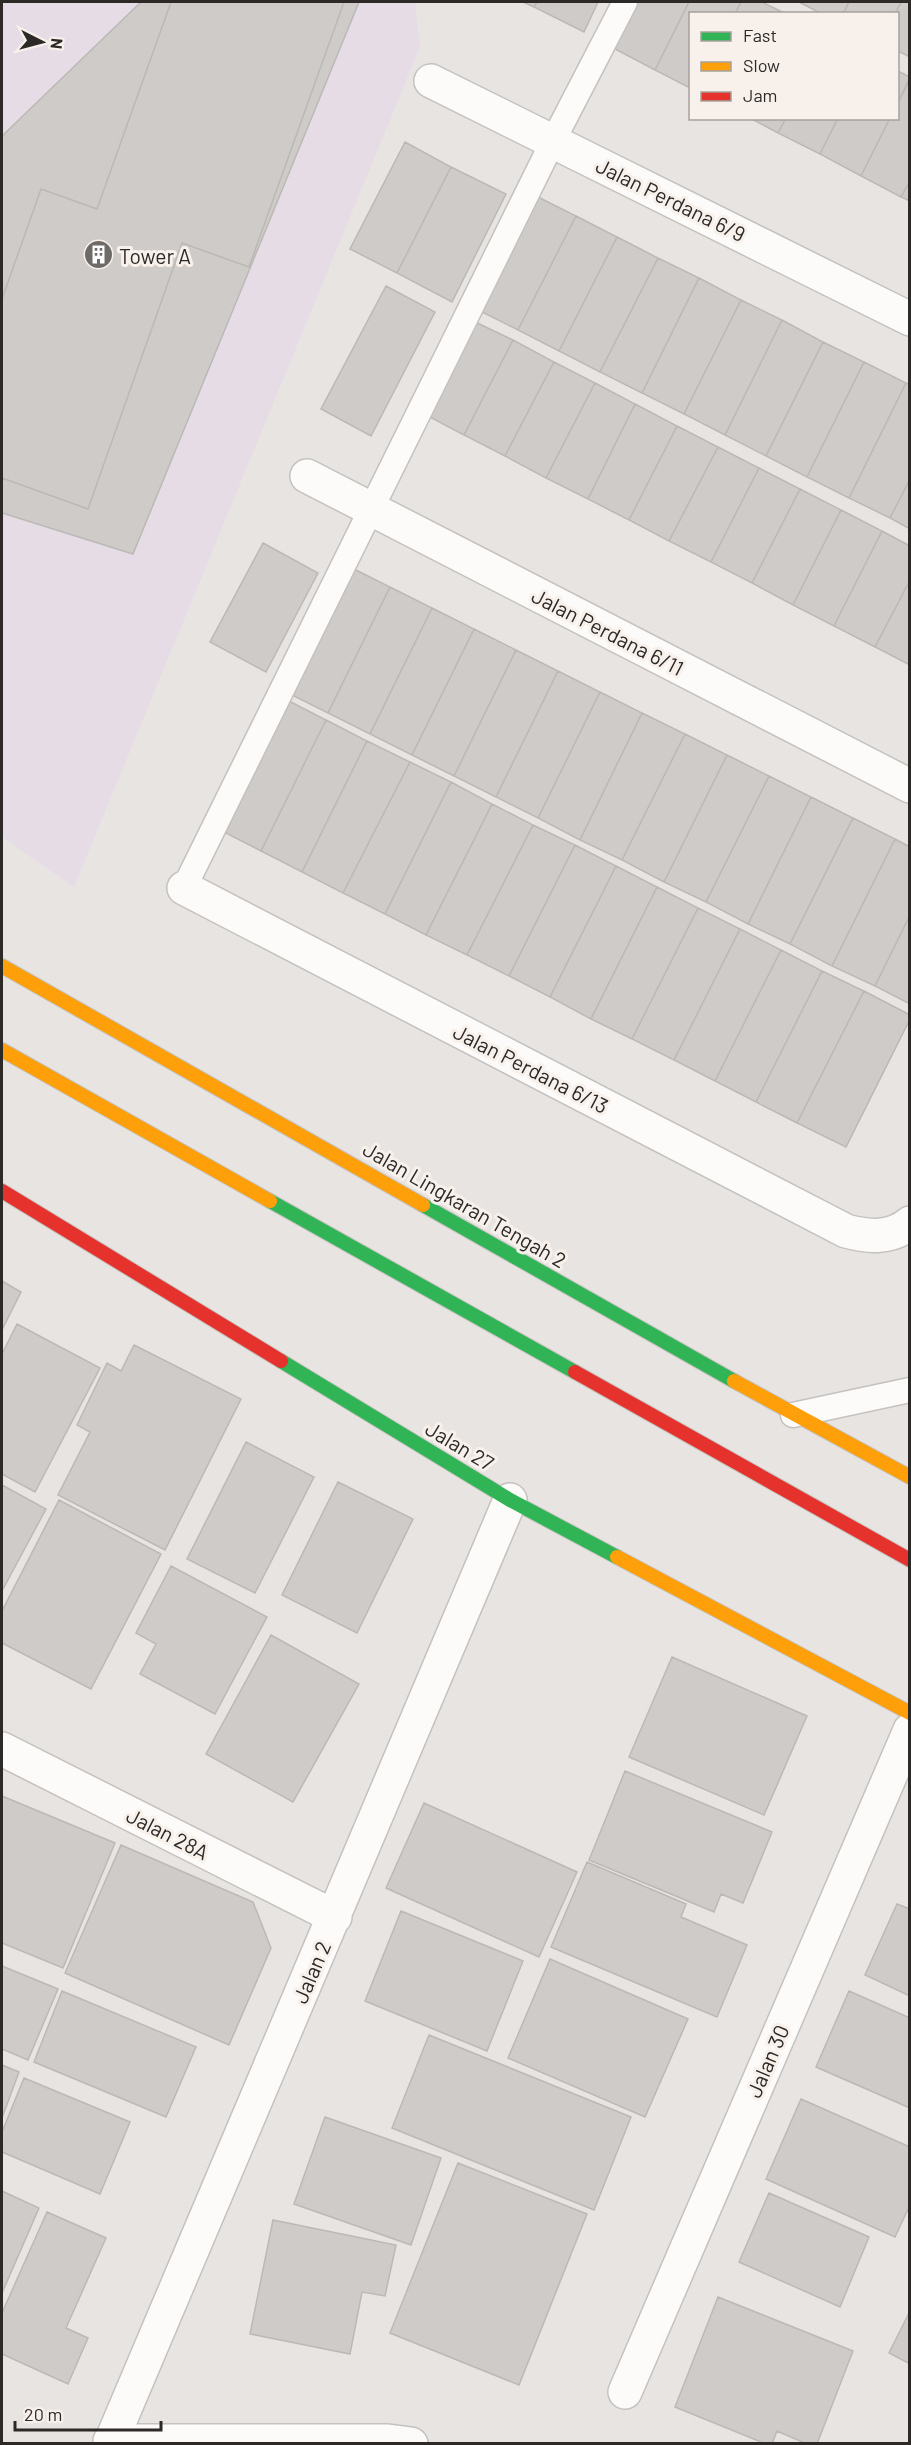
<svg xmlns="http://www.w3.org/2000/svg" width="911" height="2445" viewBox="0 0 911 2445" font-family="Barlow,sans-serif">
	<style>
		.industrial { fill: #e6dce5 }
		.building { fill: #cecbc9; stroke: #bbb9b6; stroke-width: 1.5 }
		.lines { fill: none; stroke-linecap: round; stroke-linejoin: round }
		.lane-casing { stroke: #c4c2bf; stroke-width: 27 }
		.street-casing { stroke: #c4c2bf; stroke-width: 36 }
		.fast-casing { stroke: #c4c2bf; stroke-width: 16 }
		.slow-casing { stroke: #c4c2bf; stroke-width: 16 }
		.jam-casing { stroke: #c4c2bf; stroke-width: 16 }
		.lane { stroke: #fcfbfa; stroke-width: 24 }
		.street { stroke: #fcfbfa; stroke-width: 33 }
		.fast { stroke: #30b455; stroke-width: 14 }
		.slow { stroke: #ff9f0a; stroke-width: 14 }
		.jam { stroke: #e5322d; stroke-width: 14 }
		.labels { text-anchor: middle; dominant-baseline: central; stroke-width: 6; stroke-linejoin: round; paint-order: stroke }
		.street-label { font-size: 21px; fill: #2c2927; stroke: #f8f1eb }
		.poi-label { font-size: 21px; fill: #2c2927; stroke: #f8f1eb; text-anchor: start }
	</style>
	<rect width="100%" height="100%" fill="#e8e4e1"/>
	<path class="industrial" d="M2 2H415L420 47 74 887 2 837Z"/>
	<path class="building" d="M141 2H359L133 554 2 513V136Z
		M171 2H344L249 267 182 243 88 509 2 478V299L41 189 97 209Z
		M523 2H537L534 7Z
		M537 2H598L584 32 534 7Z
		M637 2H689L655 70 613 48Z
		M689 2H741L735 14H690V88L655 70Z
		M741 2H762L786 14H735Z
		M799 2H849L843 14H822Z
		M849 2H901L895 14H843Z
		M901 2H910V57L898 51V14H895Z
		M898 71 910 77 898 103Z
		M910 79V181L901 197 861 176 890 118H898V103Z
		M750 118H786L778 133Z
		M786 118H838L820 154 778 133Z
		M838 118H890L861 176 820 154Z
		M405 142 451 167 397 273 350 249Z
		M451 167 506 194 452 302 397 273Z
		M910 181V201L901 197Z
		M534 195 576 216 518 330 476 309Z
		M576 216 617 237 559 351 518 330Z
		M617 237 658 258 600 372 559 351Z
		M658 258 699 278 642 393 600 372Z
		M699 278 741 300 684 414 642 393Z
		M386 286 435 312 371 436 321 409Z
		M741 300 782 320 725 435 684 414Z
		M471 320 513 340 464 435 424 414Z
		M782 320 823 342 766 456 725 435Z
		M513 340 554 362 505 456 464 435Z
		M823 342 864 362 807 477 766 456Z
		M554 362 595 383 546 478 505 456Z
		M864 362 906 383 849 498 807 477Z
		M595 383 635 404 588 499 546 478Z
		M906 383 910 385V479L890 518 849 498Z
		M635 404 677 426 629 520 588 499Z
		M677 426 718 447 669 541 629 520Z
		M718 447 759 468 711 562 669 541Z
		M759 468 800 489 752 583 711 562Z
		M910 479V529L890 518Z
		M800 489 841 510 793 605 752 583Z
		M841 510 882 531 834 626 793 605Z
		M882 531 910 546V580L875 647 834 626Z
		M263 543 318 573 266 672 210 642Z
		M348 566 390 587 328 713 286 692Z
		M910 580V665L875 647Z
		M390 587 432 608 370 734 328 713Z
		M432 608 474 629 412 755 370 734Z
		M474 629 516 650 454 776 412 755Z
		M516 650 558 671 496 797 454 776Z
		M558 671 600 692 538 818 496 797Z
		M600 692 642 713 580 840 538 818Z
		M285 699 326 720 261 851 220 830Z
		M642 713 685 734 622 860 580 840Z
		M326 720 367 741 302 872 261 851Z
		M685 734 727 755 664 882 622 860Z
		M367 741 410 762 343 893 302 872Z
		M727 755 769 776 706 902 664 882Z
		M410 762 451 782 385 914 343 893Z
		M769 776 811 797 748 924 706 902Z
		M451 782 492 804 426 935 385 914Z
		M811 797 853 818 790 944 748 924Z
		M492 804 533 825 467 955 426 935Z
		M853 818 895 839 832 966 790 944Z
		M533 825 575 845 509 976 467 955Z
		M895 839 910 847V915L875 986 832 966Z
		M575 845 616 866 550 997 509 976Z
		M616 866 657 887 591 1019 550 997Z
		M657 887 698 908 632 1039 591 1019Z
		M698 908 740 929 674 1060 632 1039Z
		M910 915V1004L875 986Z
		M740 929 781 950 715 1081 674 1060Z
		M781 950 822 971 756 1102 715 1081Z
		M822 971 864 991 797 1123 756 1102Z
		M864 991 910 1015V1019L846 1147 797 1123Z
		M2 1281 21 1292 2 1330Z
		M17 1324 100 1368 35 1492 2 1474V1354Z
		M134 1345 241 1399 165 1550 58 1495 90 1432 77 1425 107 1363 121 1371Z
		M246 1442 314 1477 255 1593 187 1559Z
		M338 1482 413 1519 357 1633 282 1595Z
		M2 1485 46 1509 2 1591Z
		M59 1500 161 1554 91 1689 2 1643V1611Z
		M171 1566 267 1617 215 1714 140 1674 156 1644 136 1633Z
		M271 1635 359 1684 293 1802 206 1754Z
		M672 1657 807 1716 764 1815 629 1757Z
		M625 1771 772 1832 743 1903 721 1894 714 1912 589 1860Z
		M2 1796 115 1843 63 1968 2 1943Z
		M424 1803 577 1872 539 1957 386 1888Z
		M121 1845 253 1902 271 1948 229 2045 65 1973Z
		M587 1862 686 1904 681 1917 747 1945 717 2017 551 1947Z
		M897 1904 910 1909V1996L865 1975Z
		M401 1911 523 1961 487 2051 365 2001Z
		M550 1959 688 2019 645 2117 508 2058Z
		M2 1966 58 1989 28 2060 2 2049Z
		M62 1991 196 2047 166 2117 34 2062Z
		M849 1991 910 2018V2108L816 2067Z
		M429 2035 631 2117 594 2210 392 2128Z
		M2 2065 19 2072 2 2118Z
		M24 2078 130 2122 100 2194 2 2152V2132Z
		M801 2099 910 2147V2205L895 2237 766 2179Z
		M325 2117 441 2158 411 2245 294 2204Z
		M458 2163 587 2214 519 2385 390 2333Z
		M2 2191 39 2208 2 2293Z
		M769 2193 869 2237 840 2307 739 2262Z
		M47 2212 106 2238 66 2328 88 2338 68 2384 2 2354V2313Z
		M273 2220 396 2245 385 2296 362 2292 350 2354 250 2334Z
		M718 2297 853 2351 817 2444H807L777 2431 772 2444H766L675 2407Z
		M910 2311V2364L889 2353Z"/>
	<g class="lines">
		<defs>
			<path id="lane" d="M184 888 553 141 625 2
				M793 1415 910 1390"/>
			<path id="street" d="M431 81 910 319
				M307 476 910 786
				M184 888 846 1231C868 1237 891 1239 910 1223
				M2 1749 335 1917
				M625 2392 910 1730
				M110 2441H388L411 2444
				M110 2444 510 1500"/>
			<path id="fast" d="M270 1201 575 1372
				M423 1205 734 1381
				M281 1361 510 1500 617 1557"/>
			<path id="slow" d="M2 966 423 1205
				M2 1050 270 1201
				M734 1381 910 1477
				M617 1557 910 1713"/>
			<path id="jam" d="M2 1191 281 1361
				M575 1372 910 1560"/>
		</defs>
		<use href="#lane" class="lane-casing"/>
		<use href="#street" class="street-casing"/>
		<use href="#fast" class="fast-casing"/>
		<use href="#slow" class="slow-casing"/>
		<use href="#jam" class="jam-casing"/>
		<use href="#lane" class="lane"/>
		<use href="#street" class="street"/>
		<use href="#fast" class="fast"/>
		<use href="#slow" class="slow"/>
		<use href="#jam" class="jam"/>
	</g>
	<defs>
		<symbol id="building-disc" viewBox="-11 -11 22 22"><circle r="9.5" fill="#6e6a68" stroke="#f8f1eb"/><path d="M-4-6H4V6H1V3H-1V6H-4ZM-2.5-4.3h1.7v1.8h-1.7ZM.8-4.3h1.7v1.8H.8ZM-2.5-1h1.7V.8h-1.7ZM.8-1h1.7V.8H.8Z" fill="#fff"/></symbol>
	</defs>
	<g fill-rule="evenodd">
		<use href="#building-disc" x="82" y="238" width="33" height="33"/>
	</g>
	<g class="labels">
		<g class="street-label">
			<text transform="translate(671 199) rotate(26)">Jalan Perdana 6/9</text>
			<text transform="translate(608 631) rotate(27)">Jalan Perdana 6/11</text>
			<text transform="translate(531 1068) rotate(27)">Jalan Perdana 6/13</text>
			<text transform="translate(465 1204) rotate(30)">Jalan Lingkaran Tengah 2</text>
			<text transform="translate(460 1445) rotate(31)">Jalan 27</text>
			<text transform="translate(168 1833) rotate(27)">Jalan 28A</text>
			<text transform="translate(311 1972) rotate(-67)">Jalan 2</text>
			<text transform="translate(767 2061) rotate(-67)">Jalan 30</text>
		</g>
		<g class="poi-label">
			<text x="119" y="255">Tower A</text>
		</g>
	</g>
	<rect width="911" height="2445" fill="none" stroke="#2c2927" stroke-width="6"/>
	<rect x="689" y="12" width="210" height="108" fill="#f8f1eb" stroke="#a6a19d" stroke-width="1.5"/>
	<rect x="701" y="32" width="30" height="9" fill="#30b455" stroke="#a6a19d" stroke-width="1.5"/>
	<text x="743" y="42" font-size="18" fill="#2c2927">Fast</text>
	<rect x="701" y="62" width="30" height="9" fill="#ff9f0a" stroke="#a6a19d" stroke-width="1.5"/>
	<text x="743" y="72" font-size="18" fill="#2c2927">Slow</text>
	<rect x="701" y="92" width="30" height="9" fill="#e5322d" stroke="#a6a19d" stroke-width="1.5"/>
	<text x="743" y="102" font-size="18" fill="#2c2927">Jam</text>
	<g transform="translate(42 42) rotate(96)" stroke="#f8f1eb" stroke-width="4.5" paint-order="stroke">
	<path d="M0-4.5L10 22L0 15L-10 22Z" fill="#2c2927"/>
	<text y="-9" font-size="16" font-weight="bold" text-anchor="middle" fill="#2c2927">N</text>
	</g>
	<path d="M15 2421v9h146v-9" fill="none" stroke="#2c2927" stroke-width="3"/>
	<text x="24" y="2421" font-size="18" fill="#2c2927" stroke="#f8f1eb" stroke-width="4.5" paint-order="stroke">20 m</text>
</svg>
